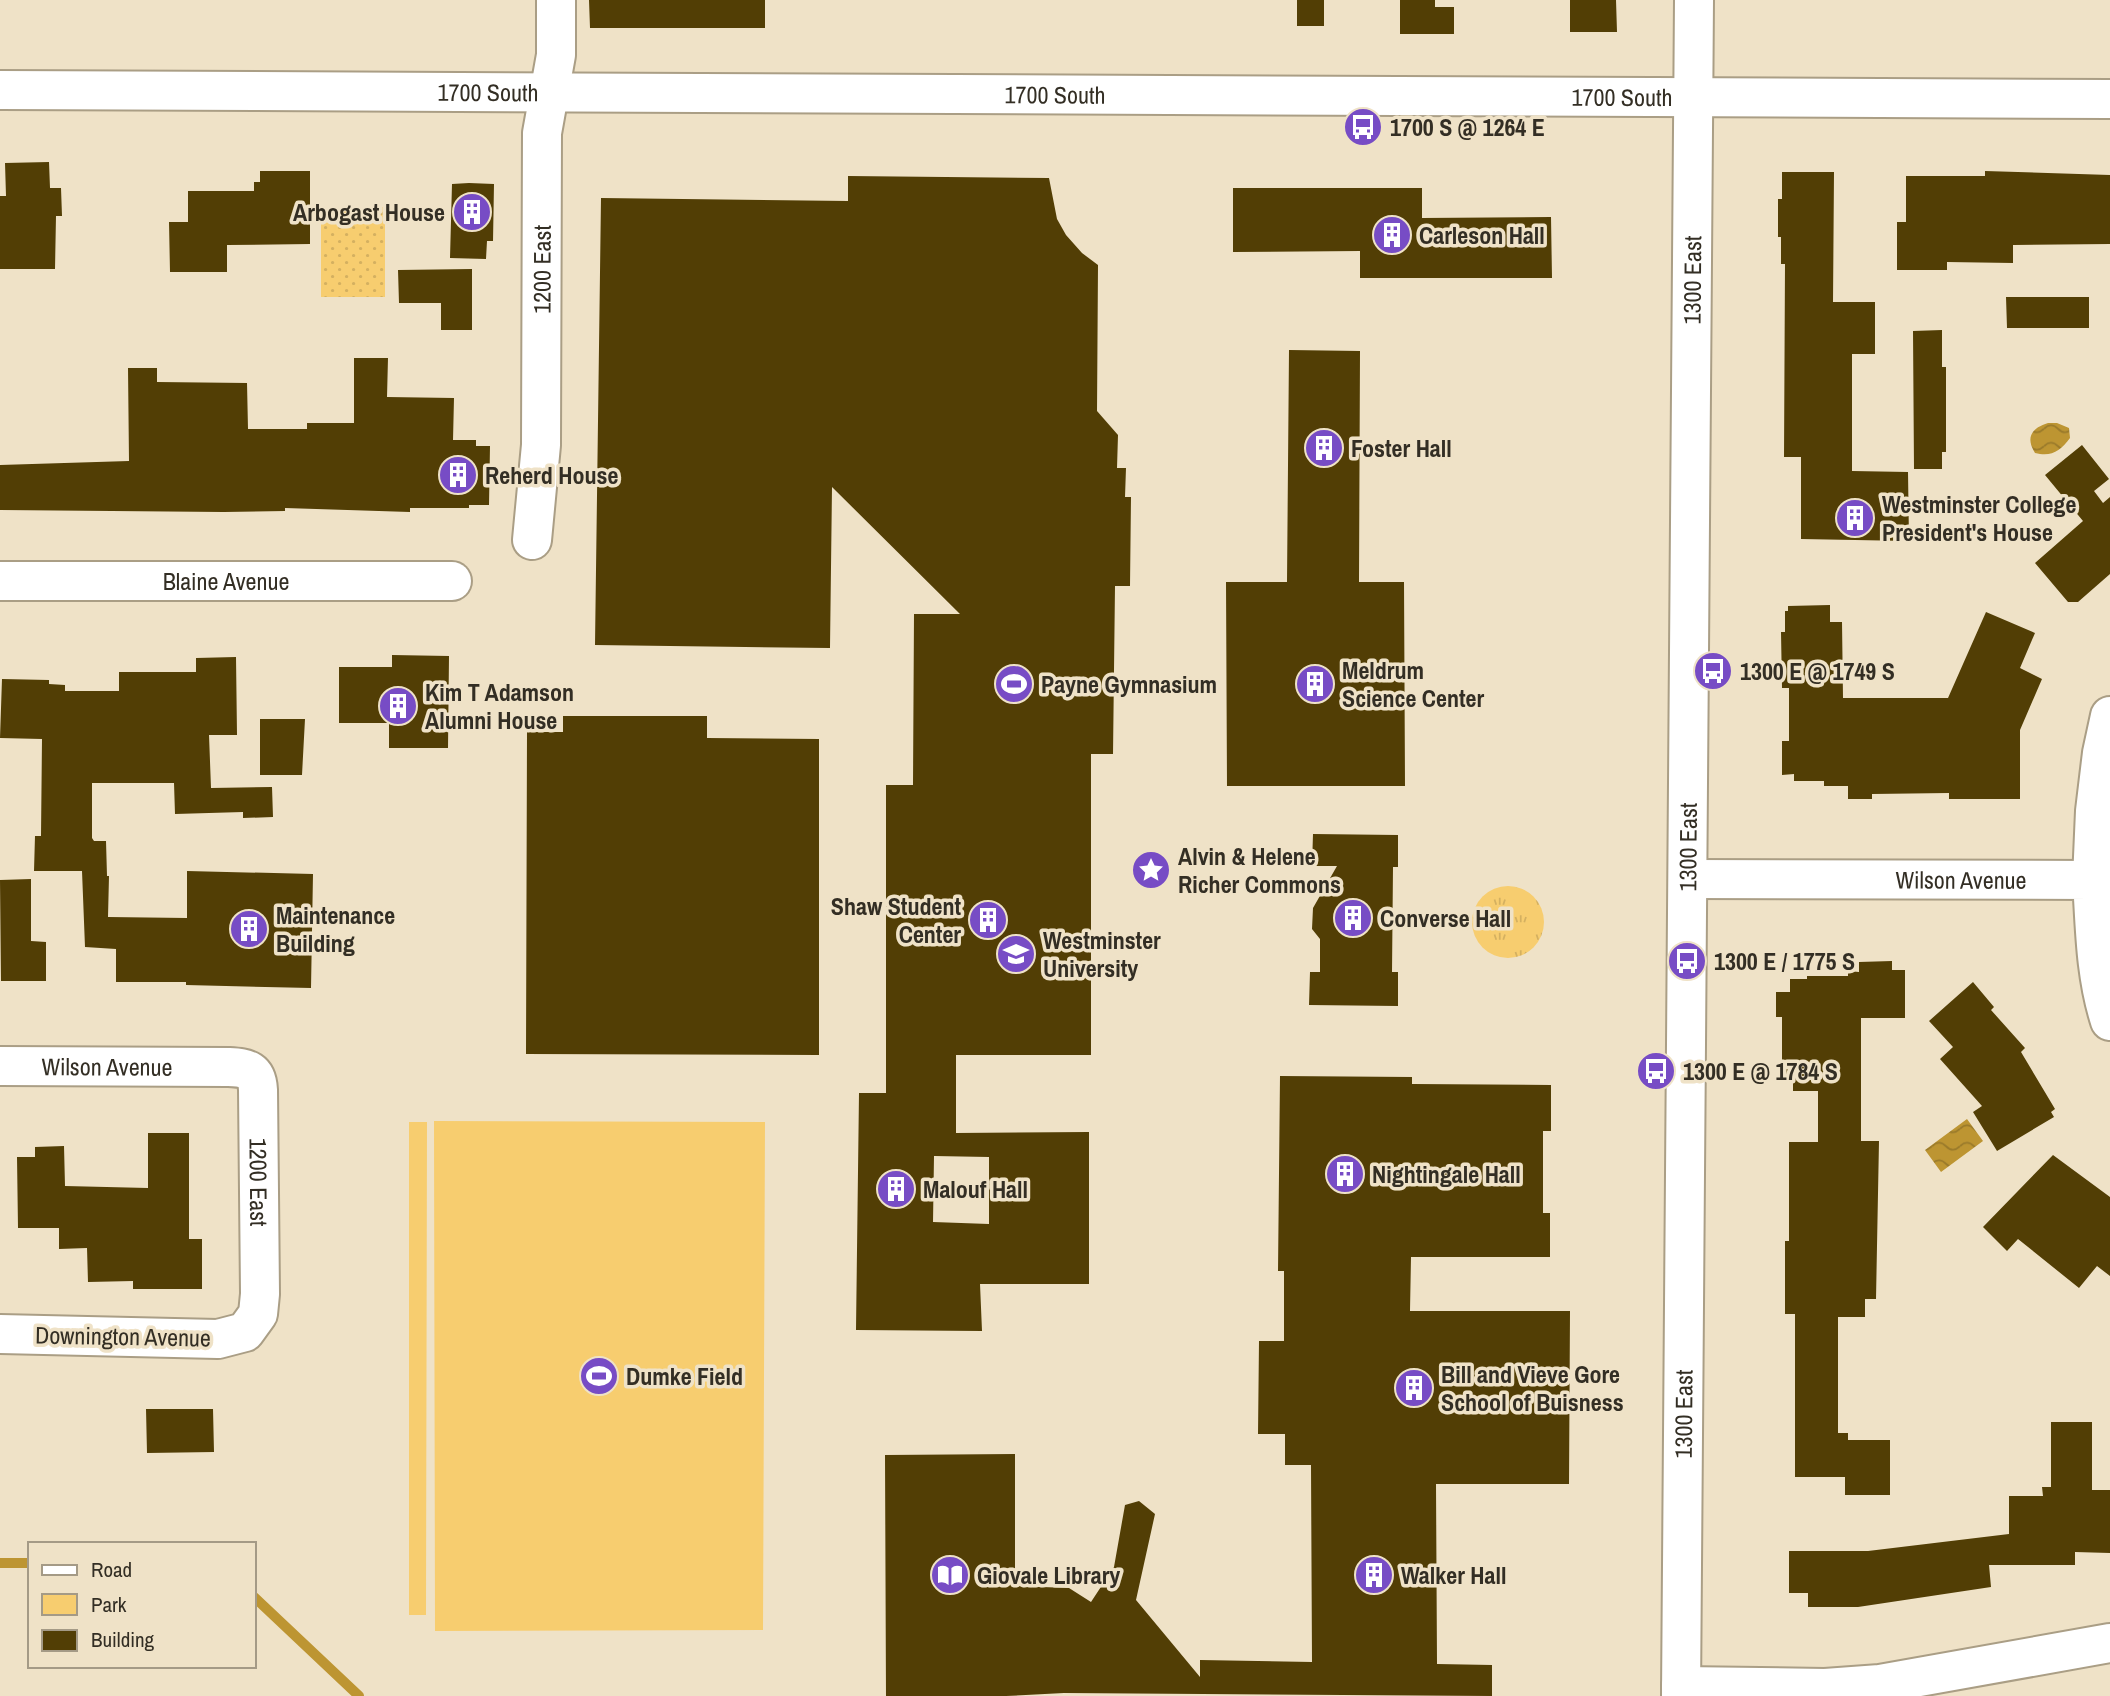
<svg xmlns="http://www.w3.org/2000/svg" width="2110" height="1696" viewBox="0 0 2110 1696" font-family="'Archivo Narrow',sans-serif">
	<style>
		.grass { fill: url(#grass-tufts) }
		.park { fill: #f7cd6f }
		.garden { fill: url(#garden-dots) }
		.water { fill: url(#water-waves) }
		.lines { fill: none; stroke-linecap: round; stroke-linejoin: round }
		.stream { stroke: #bd9532; stroke-width: 10 }
		.building { fill: #523e05; fill-rule: evenodd }
		.minor-casing { stroke: #aa9e85; stroke-width: 42 }
		.major-casing { stroke: #aa9e85; stroke-width: 42 }
		.minor { stroke: #fff; stroke-width: 38 }
		.major { stroke: #fff; stroke-width: 38 }
		.labels { text-anchor: middle; dominant-baseline: central; stroke-width: 7; stroke-linejoin: round; paint-order: stroke }
		.street-label { font-size: 24px; fill: #332e24; stroke: #efe2c7 }
		.poi-label { font-size: 24px; font-weight: bold; fill: #332e24; stroke: #efe2c7; text-anchor: start }
	</style>
	<defs>
		<pattern id="grass-tufts" width="24" height="20" patternUnits="userSpaceOnUse" patternTransform="scale(1.75)"><rect width="24" height="20" fill="#f7cd6f"/><path d="M3 7l-1-3M5 7V3M7 7l1-3M15 17l-1-3M17 17v-4M19 17l1-3" fill="none" stroke="#d4b060"/></pattern>
		<pattern id="garden-dots" width="8" height="8" patternUnits="userSpaceOnUse" patternTransform="scale(1.75)"><rect width="8" height="8" fill="#f7cd6f"/><path d="M2 2h.1M6 6h.1" fill="none" stroke="#d4b060" stroke-width="1.8" stroke-linecap="round"/></pattern>
		<pattern id="water-waves" width="16" height="10" patternUnits="userSpaceOnUse" patternTransform="scale(1.75)"><rect width="16" height="10" fill="#bd9532"/><path d="M0 5q4-4 8 0t8 0" fill="none" stroke="#9a7a2a"/></pattern>
	</defs>
	<rect width="100%" height="100%" fill="#efe2c7"/>
	<path class="grass" d="M1472 922a36 36 0 1 1 72 0a36 36 0 1 1-72 0Z"/>
	<path class="park" d="M434 1121 765 1122 763 1630 435 1631Z
		M409 1122H427L426 1615H409Z"/>
	<path class="garden" d="M321 207H385V297H321Z"/>
	<path class="water" d="M2048 423H2057L2069 428 2070 438C2060 451 2052 457 2035 453 2025 437 2032 428 2048 423Z
		M1967 1119 1983 1141 1941 1172 1925 1150Z"/>
	<g class="lines">
		<path class="stream" d="M0 1563H30
			M254 1597 359 1696"/>
	</g>
	<path class="building" d="M589 0H765V28H590Z
		M1297 0H1324V26H1297Z
		M1400 0H1435V7H1454V34H1400Z
		M1570 0H1616L1617 32H1570Z
		M49 162 50 188H61L62 216H56L55 269H0V196H6L5 163Z
		M260 171H310V244L227 245V272H170L169 222H188V191H254V182H260Z
		M1985 171 2110 175V244L2013 245V263L1947 262V270H1897V222H1906V176H1985Z
		M1782 172H1834L1833 302H1875V354H1852V471L1908 472 1909 541 1801 539V457H1784L1785 264H1781V237H1778V199H1782Z
		M848 176 1049 178 1057 219 1066 235 1082 253 1098 265 1097 411 1118 435 1117 468H1126L1125 497H1131L1130 586H1115L1113 754H1091V1055H956V1133L1089 1132V1284H980L982 1331 856 1330 859 1093H886V785H913L914 614H960L832 487 830 648 595 645 601 198 848 201ZM934 1156 989 1157V1224L933 1222Z
		M469 183 494 184 493 241H487L486 259 450 258 452 184Z
		M1233 188H1422V218L1551 217 1552 278H1360V251L1233 252Z
		M472 269V330H441V303H399L398 270Z
		M2006 297H2089V328H2007Z
		M1942 330V367H1946V452H1942V469H1914L1913 331Z
		M1289 350 1360 351 1359 582H1404L1405 786H1227L1226 582H1287Z
		M354 358H388L387 397 454 398 453 440H476V446H490L489 505H469V508H410V512L285 508V511L224 512 0 510V465L129 461 128 368H157V382L247 383 248 429H307V423H354Z
		M2082 445 2109 479 2094 491 2103 503 2110 497V574L2078 602H2068L2035 563 2083 521 2045 475Z
		M1830 605V622H1842L1843 698H1948L1986 612 2035 633 2020 668 2042 679 2020 730V799H1949V793L1872 794V799H1848V786H1824V781H1794V774L1782 775V741H1789V688H1782L1781 632H1785V611H1788V606Z
		M392 655 449 656 448 748H389V723H339V667H392Z
		M236 657 237 735H209L211 788 272 787 273 817 243 818V812L175 814 174 783H92V838L94 841H106L107 876H109L108 917 187 918V871L313 874 311 988 186 985V982H116V949L85 947 82 871H34L35 836H41L42 739 0 738 2 679 49 680V684L65 685V691H119V672H196V658Z
		M563 716H707V738L819 739V1055L526 1054 527 732H563Z
		M260 719H305L302 775H260Z
		M1313 834 1398 835V867H1393L1392 972H1398V1006L1309 1005 1310 972H1320V939L1312 929 1313 908 1337 866H1312Z
		M31 879V941L46 942V981H1L0 880Z
		M1892 961V970H1905V1018H1861V1141H1879L1876 1299H1865V1317H1838V1433H1848V1440H1890V1495H1845V1477H1795V1314H1785V1241H1789V1142H1818V1091H1793V1078H1782V1017H1776V992H1790V979H1807V976H1848V971L1859 972V962Z
		M1973 982 1994 1007 1991 1010 2025 1048 2021 1052 2055 1109 2051 1112 2054 1117 1997 1151 1973 1112 1982 1106 1940 1059 1953 1047 1929 1021Z
		M1280 1076 1412 1077V1084L1551 1085V1131H1543V1213H1550V1257H1411L1410 1311H1570L1569 1484H1436L1437 1664 1492 1665V1696L1064 1693 1006 1696H886L885 1455 1015 1454V1586L1069 1588 1091 1602 1114 1567 1125 1505 1139 1501 1155 1514 1136 1600 1200 1677V1660L1312 1662 1311 1465H1285V1434H1258L1259 1341H1284V1271H1278Z
		M148 1133H189V1239H202V1289H133V1281L88 1282 87 1248 59 1249V1228H18L17 1157H35V1147L64 1146 65 1186 148 1188Z
		M2053 1155 2110 1197V1276L2097 1266 2079 1288 2018 1239 2007 1251 1983 1227Z
		M146 1409H213L214 1452 147 1453Z
		M2051 1422H2092V1490H2110V1553L2075 1552V1565H1989L1991 1587 1858 1607H1808V1593H1789V1551H1868L2009 1534V1496H2043L2042 1487H2051Z"/>
	<g class="lines">
		<defs>
			<g id="minor">
				<path id="s1" d="M0 90 2110 99"/>
				<path id="s2" d="M532 540 541 445 542 133 556 55V0"/>
				<path id="s3" d="M0 581H452"/>
				<path id="s4" d="M1688 879 2092 880C2095 927 2095 975 2110 1021"/>
				<path d="M2092 880 2095 811 2102 753 2110 716"/>
				<path id="s5" d="M0 1066 229 1067C248 1068 257 1070 258 1090L260 1294 258 1314 245 1332 218 1339 0 1334"/>
				<path d="M1681 1686 1825 1688 1880 1684 2110 1643"/>
			</g>
			<g id="major">
				<path id="s6" d="M1681 1696 1694 0"/>
			</g>
		</defs>
		<use href="#minor" class="minor-casing"/>
		<use href="#major" class="major-casing"/>
		<use href="#minor" class="minor"/>
		<use href="#major" class="major"/>
	</g>
	<defs>
		<symbol id="bus-disc" viewBox="-11 -11 22 22"><circle r="9.5" fill="#774cc5" stroke="#efe2c7"/><path d="M-5-6H5V4H4V6H2V4H-2V6H-4V4H-5ZM-3.5-4V0h7V-4ZM-3.5 1.2v1.5H-2V1.2ZM2 1.2v1.5H3.5V1.2Z" fill="#fff"/></symbol>
		<symbol id="building-disc" viewBox="-11 -11 22 22"><circle r="9.5" fill="#774cc5" stroke="#efe2c7"/><path d="M-4-6H4V6H1V3H-1V6H-4ZM-2.5-4.3h1.7v1.8h-1.7ZM.8-4.3h1.7v1.8H.8ZM-2.5-1h1.7V.8h-1.7ZM.8-1h1.7V.8H.8Z" fill="#fff"/></symbol>
		<symbol id="stadium-disc" viewBox="-11 -11 22 22"><circle r="9.5" fill="#774cc5" stroke="#efe2c7"/><path d="M0-5a6.5 5 0 1 0 0 10a6.5 5 0 1 0 0-10ZM-3.5-1.8h7v3.6h-7Z" fill="#fff"/></symbol>
		<symbol id="sight-disc" viewBox="-11 -11 22 22"><circle r="9.5" fill="#774cc5" stroke="#efe2c7"/><path d="M0-6L1.8-2.2L6-1.7L2.9 1.2L3.7 5.4L0 3.3L-3.7 5.4L-2.9 1.2L-6-1.7L-1.8-2.2Z" fill="#fff"/></symbol>
		<symbol id="university-disc" viewBox="-11 -11 22 22"><circle r="9.5" fill="#774cc5" stroke="#efe2c7"/><path d="M0-5L7-2L0 1L-7-2ZM-4 1L0 2.5L4 1V4Q0 6-4 4Z" fill="#fff"/></symbol>
		<symbol id="library-disc" viewBox="-11 -11 22 22"><circle r="9.5" fill="#774cc5" stroke="#efe2c7"/><path d="M-6-4Q-3-5.5-.7-3.5V5Q-3 3-6 4ZM6-4Q3-5.5 .7-3.5V5Q3 3 6 4Z" fill="#fff"/></symbol>
	</defs>
	<g fill-rule="evenodd">
		<use href="#bus-disc" x="1341" y="105" width="44" height="44"/>
		<use href="#building-disc" x="450" y="190" width="44" height="44"/>
		<use href="#building-disc" x="1370" y="213" width="44" height="44"/>
		<use href="#building-disc" x="1302" y="426" width="44" height="44"/>
		<use href="#building-disc" x="436" y="453" width="44" height="44"/>
		<use href="#building-disc" x="1833" y="496" width="44" height="44"/>
		<use href="#bus-disc" x="1691" y="649" width="44" height="44"/>
		<use href="#stadium-disc" x="992" y="662" width="44" height="44"/>
		<use href="#building-disc" x="1293" y="662" width="44" height="44"/>
		<use href="#building-disc" x="376" y="684" width="44" height="44"/>
		<use href="#sight-disc" x="1129" y="848" width="44" height="44"/>
		<use href="#building-disc" x="1331" y="896" width="44" height="44"/>
		<use href="#building-disc" x="966" y="898" width="44" height="44"/>
		<use href="#building-disc" x="227" y="907" width="44" height="44"/>
		<use href="#university-disc" x="994" y="932" width="44" height="44"/>
		<use href="#bus-disc" x="1665" y="939" width="44" height="44"/>
		<use href="#bus-disc" x="1634" y="1049" width="44" height="44"/>
		<use href="#building-disc" x="1323" y="1152" width="44" height="44"/>
		<use href="#building-disc" x="874" y="1167" width="44" height="44"/>
		<use href="#stadium-disc" x="577" y="1354" width="44" height="44"/>
		<use href="#building-disc" x="1392" y="1366" width="44" height="44"/>
		<use href="#library-disc" x="928" y="1553" width="44" height="44"/>
		<use href="#building-disc" x="1352" y="1553" width="44" height="44"/>
	</g>
	<g class="labels">
		<g class="street-label">
			<text stroke="none"><textPath href="#s1" startOffset="488">1700 South</textPath></text>
			<text stroke="none"><textPath href="#s1" startOffset="1055">1700 South</textPath></text>
			<text stroke="none"><textPath href="#s1" startOffset="1622">1700 South</textPath></text>
			<text stroke="none"><textPath href="#s2" startOffset="271">1200 East</textPath></text>
			<text stroke="none"><textPath href="#s6" startOffset="1416">1300 East</textPath></text>
			<text stroke="none"><textPath href="#s3" startOffset="226">Blaine Avenue</textPath></text>
			<text stroke="none"><textPath href="#s6" startOffset="849">1300 East</textPath></text>
			<text stroke="none"><textPath href="#s4" startOffset="273">Wilson Avenue</textPath></text>
			<text stroke="none"><textPath href="#s5" startOffset="107">Wilson Avenue</textPath></text>
			<text stroke="none"><textPath href="#s5" startOffset="364">1200 East</textPath></text>
			<text transform="translate(123 1336) rotate(1)">Downington Avenue</text>
			<text stroke="none"><textPath href="#s6" startOffset="282">1300 East</textPath></text>
		</g>
		<g class="poi-label">
			<text x="1390" y="127">1700 S @ 1264 E</text>
			<text x="445" y="212" text-anchor="end">Arbogast House</text>
			<text x="1419" y="235">Carleson Hall</text>
			<text x="1351" y="448">Foster Hall</text>
			<text x="485" y="475">Reherd House</text>
			<text x="1882" y="504">Westminster College<tspan x="1882" dy="28">President's House</tspan></text>
			<text x="1342" y="670">Meldrum<tspan x="1342" dy="28">Science Center</tspan></text>
			<text x="1740" y="671">1300 E @ 1749 S</text>
			<text x="1041" y="684">Payne Gymnasium</text>
			<text x="425" y="692">Kim T Adamson<tspan x="425" dy="28">Alumni House</tspan></text>
			<text x="1178" y="856">Alvin &amp; Helene<tspan x="1178" dy="28">Richer Commons</tspan></text>
			<text x="961" y="906" text-anchor="end">Shaw Student<tspan x="961" dy="28">Center</tspan></text>
			<text x="276" y="915">Maintenance<tspan x="276" dy="28">Building</tspan></text>
			<text x="1380" y="918">Converse Hall</text>
			<text x="1043" y="940">Westminster<tspan x="1043" dy="28">University</tspan></text>
			<text x="1714" y="961">1300 E / 1775 S</text>
			<text x="1683" y="1071">1300 E @ 1784 S</text>
			<text x="1372" y="1174">Nightingale Hall</text>
			<text x="923" y="1189">Malouf Hall</text>
			<text x="1441" y="1374">Bill and Vieve Gore<tspan x="1441" dy="28">School of Buisness</tspan></text>
			<text x="626" y="1376">Dumke Field</text>
			<text x="977" y="1575">Giovale Library</text>
			<text x="1401" y="1575">Walker Hall</text>
		</g>
	</g>
	<rect x="28" y="1542" width="228" height="126" fill="#efe2c7" stroke="#a49a86" stroke-width="2"/>
	<rect x="42" y="1565" width="35" height="10" fill="#ffffff" stroke="#a49a86" stroke-width="2"/>
	<text x="91" y="1577" font-size="21" fill="#332e24">Road</text>
	<rect x="42" y="1594" width="35" height="21" fill="#f7cd6f" stroke="#a49a86" stroke-width="2"/>
	<text x="91" y="1612" font-size="21" fill="#332e24">Park</text>
	<rect x="42" y="1630" width="35" height="21" fill="#523e05" stroke="#a49a86" stroke-width="2"/>
	<text x="91" y="1647" font-size="21" fill="#332e24">Building</text>
</svg>
